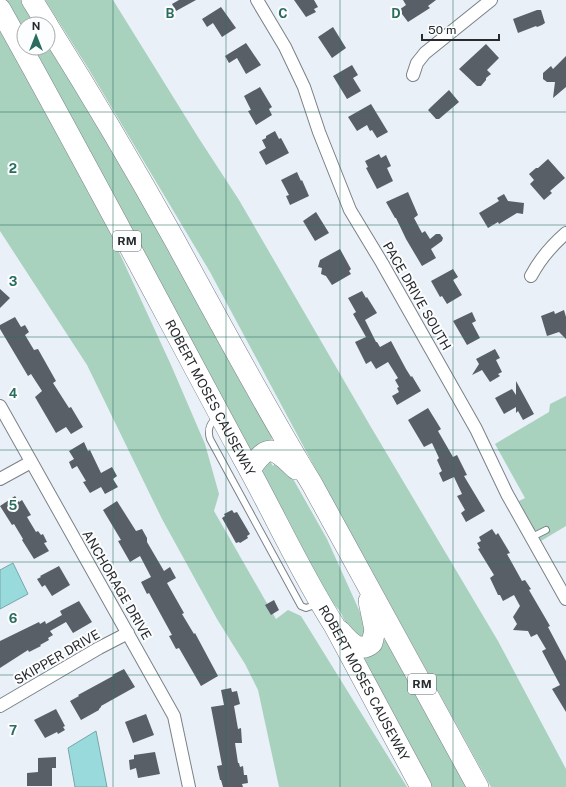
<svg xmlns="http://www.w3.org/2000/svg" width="566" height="787" viewBox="0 0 566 787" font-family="'Public Sans',sans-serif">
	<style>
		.green { fill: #a9d2be }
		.water { fill: #99dbdd; stroke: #77a6a8 }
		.building { fill: #595f66 }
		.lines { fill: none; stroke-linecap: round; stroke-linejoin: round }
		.lane-casing { stroke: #7b8188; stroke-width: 8 }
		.street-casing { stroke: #7b8188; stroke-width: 14 }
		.highway-casing { stroke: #7b8188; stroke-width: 22 }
		.lane { stroke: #fff; stroke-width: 6 }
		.street { stroke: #fff; stroke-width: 12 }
		.highway { stroke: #fff; stroke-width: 21 }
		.grid { fill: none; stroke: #2a6d5f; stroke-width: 1; stroke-opacity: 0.55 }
		.labels { text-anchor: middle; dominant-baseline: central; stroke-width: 4; stroke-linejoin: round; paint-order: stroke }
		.shield { fill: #fbfdfe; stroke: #67696c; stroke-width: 1 }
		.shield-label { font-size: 12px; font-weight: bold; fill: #282a2d }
		.street-label { font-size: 13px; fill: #282a2d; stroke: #fbfdfe }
		.grid-label { font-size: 13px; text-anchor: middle; font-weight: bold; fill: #2a6d5f; stroke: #fbfdfe; stroke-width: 4; stroke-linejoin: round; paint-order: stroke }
	</style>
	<rect width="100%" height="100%" fill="#e9f0f8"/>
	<path class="green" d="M2 0H24L39 24H24V39Z
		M45 0H113L198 137 239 200 368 422 498 641 566 769V787H491L321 479 210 272 88 68Z
		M0 21 79 165 171 365 205 444 219 494 214 511 276 619 288 610 301 616 407 787H279L258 690 245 664 217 619 162 519 87 365 0 231Z
		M48 38 130 170 271 433 272 441 256 452 249 450 29 48H48Z
		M566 396V526L541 541 519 501 525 498 495 444 549 412 550 404Z
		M279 459 283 461 327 539 369 632 355 642 340 611 325 595 261 477 262 467 270 461 273 466Z
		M386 636 468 787H427L358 659C374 654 379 652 386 636Z"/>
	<path class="water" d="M13 563 28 594 0 609V570Z
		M96 731 107 787H75L68 748Z"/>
	<path class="building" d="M179 0H196L176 11 172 4Z
		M294 0H314L318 7 314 9 316 12 306 17Z
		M403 0H436L428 6 430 8 408 22 399 10 406 5Z
		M221 7 236 28 222 37 213 23 207 27 202 19Z
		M537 10H541L545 23 542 25 537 27 536 26 518 33 513 19Z
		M333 27 346 48 332 58 318 37Z
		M246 43 261 65 246 74 237 58 229 63 225 56Z
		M486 44 499 58 487 70 491 74 486 78V80L481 86H477L459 69Z
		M566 56V87L553 98 555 82H547L543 79V73L551 66 553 69Z
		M352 65 358 75 353 78 361 91 347 99 333 76Z
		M260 87 272 107 269 109 272 115 256 125 248 111 251 110 244 96Z
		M449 90 459 102 439 119H436L428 110 431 107Z
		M371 104 388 132 377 138 372 130 370 131 367 125 357 131 348 117Z
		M275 131 279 139 281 138 289 153 266 165 259 152 266 148 262 140 266 138V136Z
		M379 154 381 158 386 155 391 166 387 168 393 181 377 189 366 168 368 167 365 161Z
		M548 159 565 178 550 191 552 193 544 200 530 184 534 180 529 174 536 168H538Z
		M297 172 301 181 302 180 309 196 290 205 286 196 289 195 281 180Z
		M408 192 418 215 414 218 422 233 425 231 430 239 436 234H440L443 238 442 241 431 249 436 258 422 266 406 239 396 218H395L386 202Z
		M504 194 508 201 524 203 523 214 517 213 499 224 498 222 488 228 479 213 499 201 497 198Z
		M316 212 329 233 315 241 303 221Z
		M340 249 351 269 349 271 351 274 332 285 326 276 321 274 322 268 318 267 320 260Z
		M453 269 458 277 453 280 462 295 447 304 442 296 440 297 431 281Z
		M0 289 10 298 0 308Z
		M362 291 366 298 367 297 377 313 365 320 376 342H377L380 347 391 341 406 369 411 377 412 376 421 391 397 405 392 396 399 392 397 388 399 387 395 380 398 378 388 362 376 369 371 361 366 364 355 342 366 337 353 314 356 312 348 298Z
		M564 310 566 317V339L559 332 547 336 541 316 554 311 555 314Z
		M472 312 476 321 472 323 480 338 467 345 453 321Z
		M15 317 21 327 25 325 29 332 25 335 34 350 38 349 56 381 53 383 69 408 71 407 83 427 71 434 66 427 56 433 35 397 42 391 31 374 28 376 0 329V325Z
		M495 349 500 358 496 360 502 372 498 374 500 376 490 382 482 370 472 375 479 364 476 359Z
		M516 381 534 414 523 420 518 411 516 413V407L504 414 495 398 512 389 516 395Z
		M428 408 441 429 438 431 453 457 457 455 467 475 464 476 485 511 466 522 461 513 465 510 457 496 462 494 454 477 443 482 439 473 442 471 437 460 439 458 432 443 424 447 408 420Z
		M84 442 88 451 90 450 101 473 112 467 117 476 113 479 118 487 105 494 101 487 90 493 83 482 86 481 77 466 72 469 69 462 74 459 69 451Z
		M15 496 19 502 22 500 31 515 27 517 36 532 38 531 41 535 43 534 47 542 44 543 49 551 34 559 22 540 23 539 14 524 12 525 0 506Z
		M117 501 136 531 142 529 147 538V542L164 571 170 567 176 578 167 583 184 613 182 614 194 634 195 633 218 676 201 686 179 648 176 649 169 636 172 635 149 593 147 594 141 582 151 577 140 556 130 562 118 541 121 540 103 510Z
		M232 510 234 513 237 512 250 534 247 536 248 538 240 543 239 542 236 543 222 518 225 516 224 514Z
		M492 529 496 535 498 533 510 553 507 554 522 581 525 580 531 589 529 590 550 626 548 627 566 661V712L552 689 560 685 542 651 546 649 537 634 531 637 528 631 513 630 517 624 513 617 520 606 514 595 503 601 500 595H498L490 578 494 575 478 549 480 548 477 543 481 541 479 537Z
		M59 566 70 585 52 596 45 585 42 587 37 579 41 577 40 576Z
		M274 600 279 610 271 615 265 605Z
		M79 601 92 622 73 633 66 622 50 631 53 635 48 638 49 640 40 645 41 646 29 652 28 650 0 668V641L39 622 40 624 45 621 46 624 62 615 60 611Z
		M124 669 135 687 101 706V707L99 709V710L81 720 70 701 79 696 78 695 113 676 112 675Z
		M231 688 232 692 237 691 240 704 234 706 238 729 241 728 242 743H235L238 763H239L240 767 243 766 244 775H247L248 783 242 784 243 787H223L221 780H220L217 766 222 765 211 707 224 705 221 690Z
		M56 709 65 726 63 727 65 730 58 734 57 732 45 738 34 720Z
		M146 714 154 735 133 743 125 722Z
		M155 752 160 774 138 778 136 768 130 770 129 760 134 759V755Z
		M56 757V768H52V786H27V773L38 772V758Z"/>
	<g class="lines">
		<defs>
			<path id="lane" d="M217 417C210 423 207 429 210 439L301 606 306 608 318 604
				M532 537 546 530"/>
			<path id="street" d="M257 0 285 47 304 87 319 132 350 210 382 263 476 429 507 494 566 599
				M413 75 417 63 425 53 491 0
				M531 276C540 259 551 246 566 233
				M0 406 174 716 189 787
				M0 479 31 462
				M0 706 99 648 128 633"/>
			<g id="highway">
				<path d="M32 0 47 24"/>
				<path id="s1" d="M0 9C83 157 162 308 243 458 274 513 300 572 334 625L421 787"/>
				<path d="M48 26C92 96 134 167 174 239 219 321 263 404 312 484L478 787"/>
				<path d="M250 470C268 441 275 449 296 469"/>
				<path d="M340 631C349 641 359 654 372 643L375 630 369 601"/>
			</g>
		</defs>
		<use href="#lane" class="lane-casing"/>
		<use href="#street" class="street-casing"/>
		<use href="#highway" class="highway-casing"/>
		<use href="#lane" class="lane"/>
		<use href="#street" class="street"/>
		<use href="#highway" class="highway"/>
	</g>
	<path class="grid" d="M113 0V787M226 0V787M340 0V787M453 0V787M0 112H566M0 225H566M0 337H566M0 450H566M0 562H566M0 675H566"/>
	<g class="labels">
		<g class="shield">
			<rect x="113" y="231" width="28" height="20" rx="3"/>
			<rect x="408" y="674" width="28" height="20" rx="3"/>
		</g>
		<g class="shield-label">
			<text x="127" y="241">RM</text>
			<text x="422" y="684">RM</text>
		</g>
		<g class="street-label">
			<text transform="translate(417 296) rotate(60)">PACE DRIVE SOUTH</text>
			<text stroke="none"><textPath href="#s1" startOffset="442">ROBERT MOSES CAUSEWAY</textPath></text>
			<text transform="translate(117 585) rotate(60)">ANCHORAGE DRIVE</text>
			<text transform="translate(57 657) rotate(-30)">SKIPPER DRIVE</text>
			<text stroke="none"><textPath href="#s1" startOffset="766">ROBERT MOSES CAUSEWAY</textPath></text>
		</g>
	</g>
	<g class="grid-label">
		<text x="170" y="18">B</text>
		<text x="283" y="18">C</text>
		<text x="396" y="18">D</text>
		<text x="13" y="173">2</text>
		<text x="13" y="286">3</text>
		<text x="13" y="398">4</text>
		<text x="13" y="510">5</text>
		<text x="13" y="623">6</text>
		<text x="13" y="735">7</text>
	</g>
	<g transform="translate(36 36)"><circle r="19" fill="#fbfdfe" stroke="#a7a9aa"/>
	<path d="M0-3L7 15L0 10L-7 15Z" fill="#2a6d5f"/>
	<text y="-6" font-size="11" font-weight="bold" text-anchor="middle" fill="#282a2d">N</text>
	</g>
	<path d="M422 34v6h77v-6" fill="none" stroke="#282a2d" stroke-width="2"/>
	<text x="428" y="34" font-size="12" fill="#282a2d" stroke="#fbfdfe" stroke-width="3" paint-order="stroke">50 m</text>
</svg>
